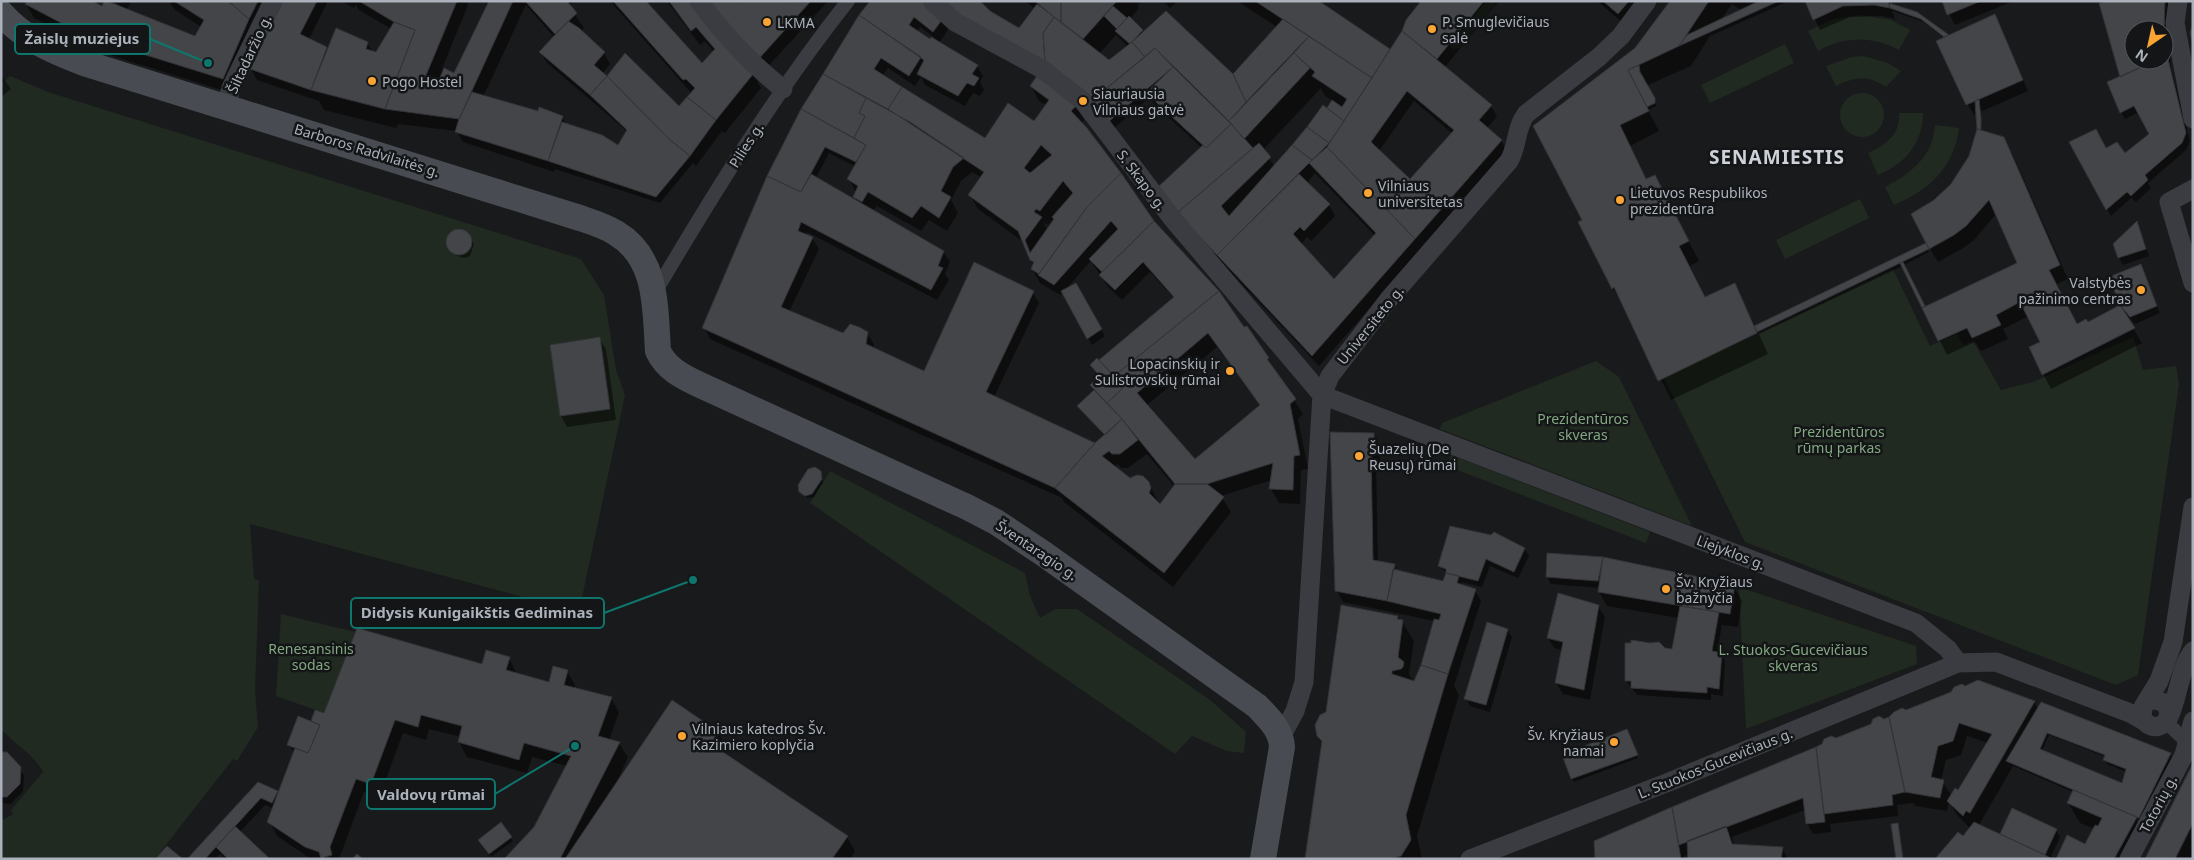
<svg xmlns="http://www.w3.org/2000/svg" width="2194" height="860" viewBox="0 0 2194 860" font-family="'Noto Sans',sans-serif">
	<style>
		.green { fill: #212a21 }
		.shadow { fill: #0007; fill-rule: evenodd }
		.building { fill: #434549; stroke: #333438; fill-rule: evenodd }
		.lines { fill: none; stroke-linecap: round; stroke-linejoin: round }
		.pedestrian { stroke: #3a3c41; stroke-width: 14 }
		.minor { stroke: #3a3c41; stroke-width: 19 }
		.secondary { stroke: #484b51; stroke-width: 26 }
		.poi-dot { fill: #faa433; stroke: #141517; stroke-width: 2 }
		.labels { text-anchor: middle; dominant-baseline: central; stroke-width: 5; stroke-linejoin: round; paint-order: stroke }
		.poi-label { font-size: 14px; fill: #abb2bc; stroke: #141517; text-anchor: start }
		.street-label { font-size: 14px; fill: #abb2bc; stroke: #141517 }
		.park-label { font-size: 14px; fill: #83a882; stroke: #141517 }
		.district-label { font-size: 19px; font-weight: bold; letter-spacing: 1px; fill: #cdd1d8; stroke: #141517 }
		.leader { fill: none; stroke: #0f766e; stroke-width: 2 }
		.callout-dot { fill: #0f766e; stroke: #141517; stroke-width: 2 }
		.callout { fill: #141517; stroke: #0f766e; stroke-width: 2 }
		.callout-label { font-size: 15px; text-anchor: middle; font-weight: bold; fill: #abb2bc }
	</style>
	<rect width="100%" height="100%" fill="#191a1c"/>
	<path class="green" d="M1486 1H1498L1460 48 1453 49 1450 47Z
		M1861 15 1891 20 1910 30 1899 50C1872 36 1845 36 1818 51L1808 31 1834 19Z
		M1785 44 1794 63 1710 103 1701 85Z
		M1863 56 1888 63 1901 71 1886 87C1868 75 1855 77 1836 86L1826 66 1852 57Z
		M10 76 48 92 581 259 604 295 616 370 625 395 579 612 250 524 254 579 259 581 255 690 258 727 237 761 233 759 155 859H1V821L13 814 11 810 43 772C33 753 15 745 1 729V84Z
		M1840 115a22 22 0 1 1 44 0a22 22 0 1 1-44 0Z
		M1899 113H1923C1923 143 1905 164 1878 175L1868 153C1885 146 1901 134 1899 113Z
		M1935 125 1959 128C1954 168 1929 190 1894 205L1885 187C1911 173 1933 157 1935 125Z
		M1860 199 1869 218 1785 259 1776 240Z
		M1893 269 1930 346 1957 334 1963 345 1973 341 2001 390 2033 382 2133 337 2143 370 2176 366 2179 384 2138 675 2116 685 1745 542 1664 378Z
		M1596 361 1619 377 1692 526 1440 429 1442 423Z
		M1451 455 1650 532 1646 543 1447 466Z
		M830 471 1025 573 1030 596 1040 618 1055 609H1077L1209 699 1246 732 1244 753 1227 751 1192 736 1175 754 810 503Z
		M1739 587 1916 646 1917 664 1746 729Z
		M281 614 355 632 324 713 276 696Z"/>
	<path class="shadow" d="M112 1H131L127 10 195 37 201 27 175 10 169 1H263L231 93 97 51 34 18 26 4 103 8 120 6Z
		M284 1H328L309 39 326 48 328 51 367 43 373 52 376 53 391 29 359 10 356 5 354 8 341 1H466L468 5 442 69 454 75 489 4 485 1H574L569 6 584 28 581 31 604 53 610 64 602 74 679 108 692 94 610 1H644L702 65 714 52 705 41 700 45 667 1 739 6 743 1H828L763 72 753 73 761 88 725 133 722 131 696 166 693 163 660 203 555 169 554 172 463 142 456 131 398 124 396 128 324 110 319 101 257 80 251 69ZM526 5 554 37 540 52 547 63 628 132 618 147 567 125 562 117 539 113 483 97Z
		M925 1 949 28 940 42 920 27 917 32 977 66 983 76 980 82 984 90 980 96 973 93 965 106 925 85 921 77 915 86 888 68 882 76 986 139 1034 122 1046 105 1039 101 1031 86 1076 105 1084 120 1081 123 1120 173 1153 222 1267 358 1303 414 1298 419 1308 469 1301 470 1300 504 1279 503 1271 489 1272 480 1221 496 1231 512 1173 587 1064 502 1062 498 710 339 704 328 768 176 802 110 860 15ZM829 153 856 167 849 179 856 192 854 196 857 202 816 178ZM972 172 982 178 970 195 978 209 1025 243 1034 265 1032 269 1040 283 1060 295 1063 293 1092 345 1105 336 1075 284 1066 289 1091 261 1107 286 1122 300 1150 272 1174 298 1100 360 1103 365H1091L1100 377 1091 385 1095 391 1079 406 1105 436 1095 445 994 397 1039 303 1033 292 925 373 873 349 874 344 867 333 844 335 789 312 819 249 812 238 806 236 807 232 937 300 949 280 945 274 950 262 943 251 873 211 877 206 921 231 929 220 947 231 958 213 951 200 961 181ZM1054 218 1055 220 1048 230 1043 222 1048 225ZM1217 347 1261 406 1195 461 1146 406ZM1147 454 1174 486 1160 506 1148 482 1129 479 1114 467 1118 464 1121 468H1128Z
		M1025 1H1142L1138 5 1139 8 1130 19 1144 33 1233 75 1277 27 1237 1H1317L1390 51 1422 1H1499L1445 67 1491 106 1497 117 1487 128 1501 140 1507 151 1319 366 1185 224 1165 199 1202 148 1154 104 1150 97 1112 130 990 12 1019 30 1035 9ZM1116 35 1128 47 1109 62 1099 54ZM1321 88 1325 96 1333 101 1329 108 1331 112 1275 167 1263 150ZM1414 101 1453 134 1410 181 1379 151ZM1315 173 1375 236 1334 281 1301 244 1307 237 1311 241 1335 216 1329 205 1307 183Z
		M1163 1H1178L1170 8Z
		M1597 1H1645L1624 24Z
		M1672 1H1789L1710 36 1691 66 1646 86 1652 94 1656 106 1648 110 1659 131 1630 146 1647 180 1655 176 1699 261 1690 266 1706 298 1734 285 1755 326 1927 244 1935 201 1952 185 1970 157 1978 129 1977 114 1974 115 1968 105 1938 41 1944 38 1924 22 1892 11 1895 19 1881 16 1850 17 1820 30 1806 1 1889 4 1908 10 1929 21 1948 36 1995 15 2028 91 1980 112 1982 132 2003 138 2012 153 2068 279 2057 284 2077 325 2088 324 2121 306 2144 272 2160 313 2135 324 2126 314 2125 315 2142 343 2051 389 2030 348 2042 342 2029 316 2003 329 2008 339 1981 351 1975 342 1947 355 1903 266 1759 334 1768 354 1671 400 1625 307 1613 288 1583 220 1534 126 1636 48ZM1732 4 1742 11 1720 21ZM1996 214 2018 263 1925 308 1904 265 1929 252 1927 248 1929 247 1938 262 1962 249 1974 240Z
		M1943 1H2014L1955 25Z
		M2114 1H2173L2169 41 2171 67 2190 141 2186 150 2148 183 2151 188 2136 202 2131 198 2111 216 2071 143 2125 154 2150 134 2139 112 2125 119 2121 112V77ZM2134 30H2164V60H2134Z
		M1 75 11 89 1 97Z
		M2137 223 2149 256 2123 265 2119 258Z
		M457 230 469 234 474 244 470 256 464 258 452 254 447 244 452 232Z
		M599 339 606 349 616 420 567 427 561 416Z
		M1373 434 1379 445 1380 461H1376L1378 562 1394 565 1398 571 1444 583 1447 574 1440 566 1524 548 1529 556 1518 578 1490 566 1482 587 1461 582 1463 587 1475 590 1481 601 1454 686 1459 695 1417 836 1422 859H1307L1323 743 1318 735 1327 713 1397 617 1402 622 1414 641 1409 674 1415 684 1434 621 1343 602 1337 591Z
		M820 472 823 482 814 497 807 498 800 491Z
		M1548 555 1603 559 1734 587 1742 601 1738 627 1722 625 1717 653 1721 654 1725 661 1723 696 1711 694V700L1637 695 1626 681 1664 649 1673 650 1679 618 1607 606 1599 592 1600 588 1551 584 1547 577Z
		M1598 606 1605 617 1590 700 1563 694 1556 683 1562 650 1554 648 1548 638Z
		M1507 630 1512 637 1490 712 1470 706 1466 699Z
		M509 658 517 674 550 683 567 671 575 685 574 689 611 698 619 712 609 741 619 743 628 757 613 790 672 702 718 733 727 747 723 753 847 837 855 851 850 859H507L535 828 567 766 532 757 527 773 467 757 459 742 461 737 429 729 426 740 403 733 379 798 364 792 339 859H311L277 836 269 821 273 808 265 805 240 832 268 859H226L220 854 215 859H189L258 783 279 794 294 752 288 744 312 723 316 711 325 715Z
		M1965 687 2034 702 2038 709 2170 754 2172 757 2141 821 2136 819 2147 838 2136 859H2057L2086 846 2095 829 2080 823 2068 803 2073 792 2013 766 1979 825 2003 837 2001 834 2056 830 2060 837 2050 859 1963 838 1971 829 1957 815 1949 802 1947 811 1915 806 1913 803 1897 805 1898 816 1830 824 1831 832 1813 834 1807 824 1805 810 1732 837 1734 845 1782 848 1788 859H1689V854L1684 856 1685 859H1596V842L1836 740ZM2049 735 2106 757 2107 764 2127 772 2122 785 2042 751ZM1967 736 1988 743 1959 792 1952 796 1941 780 1946 760 1961 755Z
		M1629 734 1638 758 1574 782 1572 778Z
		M1 753 19 768 24 776 23 791 11 804 1 803Z
		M2193 766V859H2146Z
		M501 824 513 841 491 857 481 843Z"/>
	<path class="building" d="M27 1H92L102 6 104 1H107L195 36 204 20 174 1H228L249 19 223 79 88 37 25 4Z
		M228 1H258L249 19Z
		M283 1H317L300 34 327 47 311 90 250 69Z
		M359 1H457L424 80 436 87 444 68 454 73 489 1H513L459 119 385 109 415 30 394 22Z
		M525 1H567L577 13 555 34Z
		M613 1H646L702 63 715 49 696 27 691 31 669 1H691L754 73 716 120 687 97 695 88 686 79 683 80Z
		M706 1H738L739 3 741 1 810 2 756 62Z
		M870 1H927L944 17 933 32 914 17 909 25 930 39 931 37 978 65 972 74 979 78 974 86 967 83 958 96 917 74 924 60 859 15Z
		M940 1H980L990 11 1019 28 1037 4 1054 17 1043 33 1045 63 990 37Z
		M1035 1H1061V22L1054 17Z
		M1061 1H1117L1083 39 1061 22Z
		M1255 1H1319L1390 49 1372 78Z
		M1421 1H1484L1437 59 1402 31 1406 20Z
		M1603 1H1629L1618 14Z
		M1670 1H1709L1679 46 1628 70 1649 111 1620 125 1646 179 1655 175 1689 241 1679 246 1705 297 1735 283 1757 333 1658 381 1614 287 1612 289 1578 222 1582 220 1533 126 1635 48Z
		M1759 1H1779L1679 46 1687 35Z
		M1805 1H1888L1890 8 1874 5 1843 6 1813 20Z
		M1942 1H1981L1947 15Z
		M2108 1H2165L2164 30H2134V60H2157L2120 77 2099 3Z
		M1889 3 1917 12 1949 35 1944 37 1921 19 1890 8Z
		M1113 6 1127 18 1117 29 1104 16Z
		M1166 11 1233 74 1246 102 1229 121 1155 48 1145 57 1132 42Z
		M1995 14 2023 80 1966 105 1936 41Z
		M859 15 921 57 909 76 881 58 874 69 902 87 888 109 823 74Z
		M1129 16 1143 30 1130 44 1115 31Z
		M1054 17 1109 60 1132 42 1145 57 1091 101 1045 63 1043 33Z
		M1283 19 1309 36 1246 102 1233 74Z
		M568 21 579 28 605 52 594 65 607 76 590 95 539 52Z
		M394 22 415 30 385 109 311 90 336 28 368 42 366 49 376 52Z
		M2193 24V45L2190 33Z
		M1402 31 1492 105 1479 120 1502 140 1415 239 1327 147ZM1407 91 1454 130 1410 179 1371 142Z
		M2164 33 2167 55 2164 57Z
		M1309 36 1372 78 1344 121 1327 108 1332 100 1342 107 1347 99 1312 76 1315 72 1294 53Z
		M1155 48 1173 67 1107 123 1091 101Z
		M625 53 679 106 687 97 716 120 690 156 669 139 607 76Z
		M1294 53 1310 68 1244 139 1229 121Z
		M2167 55 2186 133 2182 143 2145 175 2148 180 2131 196 2127 192 2106 210 2069 142 2096 129 2106 148 2117 142 2125 153 2149 134 2134 106 2120 113 2107 82 2157 60H2164V57Z
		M1639 65 1640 72 1655 98V103L1647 107 1628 70Z
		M1173 67 1231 124 1206 148 1146 93Z
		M823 74 866 98 859 113 865 116 854 138 801 109Z
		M607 76 669 139 690 156 656 197 548 161 562 122 602 135 618 145 627 130 590 95Z
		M1037 76 1077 105 1071 111 1087 128 1121 173 1087 207 1039 274 1031 269 1034 262 1030 260 1018 231 968 195 984 172 888 109 902 87 985 138 1008 103 1034 121 1049 100 1030 86ZM1041 145 1052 155 1030 173 1024 168ZM1063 181 1073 193 1052 217 1054 219 1030 253 1025 240 1042 217 1034 212 1036 209 1040 211Z
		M472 92 538 111 539 107 563 116 548 161 455 132 459 119Z
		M866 98 910 122 964 158 953 167 941 191 951 197 939 218 921 206 912 218 868 192 862 202 853 197 858 186 847 179 866 145 854 138 865 116 859 113Z
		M1979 99 1981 118V130L1977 129 1975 101Z
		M1323 105 1344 121 1329 143 1307 127Z
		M801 109 866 145 856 162 825 147 801 192 767 176Z
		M1231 124 1253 148 1177 213 1157 188 1203 145 1206 148Z
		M1307 127 1329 143 1312 160 1292 145Z
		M1977 129 2004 137 2060 265 2049 270 2077 324 2086 319 2088 322 2120 305 2135 328 2042 375 2029 347 2040 342 2020 302 1996 315 2001 325 1972 338 1967 328 1938 341 1922 308 2017 263 1989 200 1966 226 1954 235 1929 249 1911 214 1934 200 1951 184 1969 156Z
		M1259 143 1271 157 1221 206 1229 216 1292 145 1312 160 1217 255 1177 213Z
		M1327 147 1415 239 1312 356 1217 255 1299 174 1330 204 1304 231 1300 227 1293 234 1334 279 1376 233 1309 163Z
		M1121 173 1154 221 1102 272 1089 259 1118 229 1111 221 1054 285 1038 275 1087 207Z
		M811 174 944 251 938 266 943 268 931 290 801 222 798 231 813 237 781 307 843 333 850 324 859 327 868 332 866 344 924 371 974 262 1034 291 986 392 1095 443 1055 488 702 328 767 176 801 192Z
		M1154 221 1219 291 1114 376 1099 360 1174 297 1143 262 1115 290 1099 275Z
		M2137 221 2146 249 2118 258 2113 244Z
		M446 242a13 13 0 1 1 26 0a13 13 0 1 1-26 0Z
		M1926 243 1929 249 1900 263 1757 332 1754 326Z
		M1903 262 1925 306 1922 308 1900 263Z
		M2141 264 2157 306 2130 317 2120 305 2109 277Z
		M1076 283 1102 329 1087 339 1061 291Z
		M1219 291 1244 327 1247 326 1269 358 1267 359 1296 399 1290 404 1300 455 1294 456 1293 490 1269 489 1273 463 1207 484H1175L1122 419 1107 403 1124 387 1114 376ZM1208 333 1260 405 1195 459 1137 393Z
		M600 337 610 409 560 416 550 345Z
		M1097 358 1124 387 1107 403 1090 385 1100 376 1090 365Z
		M1094 390 1122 419 1105 435 1077 406Z
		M1122 419 1138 440 1120 454H1112L1109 451 1102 456 1130 478 1137 475 1143 476 1149 482 1151 488 1149 493 1160 504 1175 484H1207L1224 497 1164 573 1055 488 1095 443Z
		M1330 432 1374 433V451L1371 450 1373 560 1395 564 1387 601 1335 591Z
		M815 467 821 471 822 479 812 494 805 496 799 492 798 485 808 469Z
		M1450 526 1491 535 1494 532 1525 548 1514 572 1486 559 1478 581 1446 573V569L1438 566Z
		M1547 553 1603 557 1598 581 1546 577Z
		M1603 557 1732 584 1735 585 1730 614 1598 592Z
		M1393 569 1443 581 1446 573 1459 576 1457 583 1476 589 1448 674 1421 665 1434 619 1439 620 1441 614 1387 601Z
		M1558 593 1599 605 1584 690 1555 683 1563 642 1547 638Z
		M1341 605 1398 616 1397 619 1403 620 1398 657 1404 662 1403 667 1401 669 1392 671V674L1414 681 1421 665 1448 674 1406 815 1411 840 1401 856 1390 859H1305L1322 741 1317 736 1315 725 1320 715 1326 712Z
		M1680 606 1719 612 1712 651 1722 653 1719 689 1707 687V693L1631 688V681H1625V643H1631V640L1650 643 1659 642 1665 648 1672 649Z
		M1487 622 1508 629 1486 705 1464 699Z
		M357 628 482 664 486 650 510 657 506 670 549 682 553 666 568 670 564 685 612 697 598 736 620 742 560 859H504L534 827 571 756 524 743 519 760 458 742 462 726 421 715 418 727 395 720 371 784 356 779 330 847 332 855 321 858 319 852 305 847 267 822 295 748 308 753 320 725 311 721 315 710 324 713Z
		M1978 680 2035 701 1970 813 1966 811 1963 816 1947 801 1955 788 1958 790 1992 734 1959 723 1953 741 1938 746 1931 777 1944 780 1940 798 1905 792 1889 717 1894 712 1902 708 1906 710 1951 692 1954 687 1962 684 1965 686Z
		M672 700 719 732 711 744 848 836 832 859H565Z
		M2041 702 2171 753 2139 818 2006 761ZM2047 733 2105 755 2103 760 2126 769 2122 783 2040 749Z
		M298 716 320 725 308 753 287 745Z
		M1879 716 1884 719 1889 717 1905 792 1892 795 1893 805 1824 814 1816 747 1822 744 1824 739 1831 736 1836 738 1871 724 1873 719Z
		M1627 729 1638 755 1571 779 1562 755Z
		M1816 747 1825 822 1806 824 1803 798 1679 845 1672 807Z
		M1 752H7L21 767 20 784 7 797H1Z
		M2193 763V823L2175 859H2145Z
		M258 782 278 791 272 803 261 798 205 859H187Z
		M2073 790 2137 817 2114 859H2056L2067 835 2085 844 2095 825 2098 826 2102 818 2067 803Z
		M1672 807 1681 859H1595L1594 841Z
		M2012 808 2057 829 2045 855 2000 834Z
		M501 822 512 837 489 854 478 840Z
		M1974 822 2045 855 2052 859H1935L1958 832 1963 836Z
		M1898 823 1903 859H1896L1891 824Z
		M235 826 270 859H228L216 847Z
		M1726 826 1732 844 1783 847 1781 859H1688L1687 841Z
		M167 846 183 859H155Z
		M357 854 363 859H352Z"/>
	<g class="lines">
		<path class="pedestrian" d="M654 294C714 193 775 93 848 1
			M2166 722 2187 742"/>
		<path class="minor" d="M699 1C724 35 750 63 783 89
			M932 1 955 22 1042 69 1083 101 1172 218 1322 395 1916 623 1948 649 1958 663
			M2178 1 2175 23 2193 119
			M226 107 231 88 273 1
			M2193 189 2169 202 2193 283
			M2145 704 2152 699 2165 703 2169 712 2167 721C2159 728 2152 729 2144 721L2142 717 2143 707 2159 681 2173 642 2193 507
			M2169 717C2179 695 2179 670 2193 651
			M1281 737 1295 711 1304 682 1322 395 1330 376 1389 299 1509 161C1518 146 1515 129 1526 114L1599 57 1621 36 1647 1
			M1470 859 1669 782 1958 663 1996 662 2130 713 2144 721
			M2129 859 2184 755 2193 721"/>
		<path class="secondary" d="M1 13C24 39 52 51 84 63L580 218C592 222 605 226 616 233 658 258 655 308 658 351 666 368 681 376 698 384L967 507 996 522 1044 554 1257 706C1269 719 1281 729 1282 747L1263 859"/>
	</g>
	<g class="poi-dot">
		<circle cx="767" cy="22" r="5"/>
		<circle cx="1432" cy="29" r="5"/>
		<circle cx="372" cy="81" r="5"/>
		<circle cx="1083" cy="101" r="5"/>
		<circle cx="1368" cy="193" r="5"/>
		<circle cx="1620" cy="200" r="5"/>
		<circle cx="2141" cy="290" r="5"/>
		<circle cx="1230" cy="371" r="5"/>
		<circle cx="1359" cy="456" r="5"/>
		<circle cx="1666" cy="589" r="5"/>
		<circle cx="682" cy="736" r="5"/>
		<circle cx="1614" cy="742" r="5"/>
	</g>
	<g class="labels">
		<g class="poi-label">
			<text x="1442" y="21">P. Smuglevičiaus<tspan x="1442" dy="16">salė</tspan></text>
			<text x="777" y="22">LKMA</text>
			<text x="382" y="81">Pogo Hostel</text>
			<text x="1093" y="93">Siauriausia<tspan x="1093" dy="16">Vilniaus gatvė</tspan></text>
			<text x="1378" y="185">Vilniaus<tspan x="1378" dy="16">universitetas</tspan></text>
			<text x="1630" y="192">Lietuvos Respublikos<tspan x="1630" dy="16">prezidentūra</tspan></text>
			<text x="2131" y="282" text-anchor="end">Valstybės<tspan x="2131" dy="16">pažinimo centras</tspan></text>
			<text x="1220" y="363" text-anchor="end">Lopacinskių ir<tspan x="1220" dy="16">Sulistrovskių rūmai</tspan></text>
			<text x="1369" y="448">Šuazelių (De<tspan x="1369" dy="16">Reusų) rūmai</tspan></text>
			<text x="1676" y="581">Šv. Kryžiaus<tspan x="1676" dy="16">bažnyčia</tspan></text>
			<text x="692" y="728">Vilniaus katedros Šv.<tspan x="692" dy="16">Kazimiero koplyčia</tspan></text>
			<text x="1604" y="734" text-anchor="end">Šv. Kryžiaus<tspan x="1604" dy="16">namai</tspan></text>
		</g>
		<g class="street-label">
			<text transform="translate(249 54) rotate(-65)">Šiltadaržio g.</text>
			<text transform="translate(746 145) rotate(-57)">Pilies g.</text>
			<text transform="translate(367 150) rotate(17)">Barboros Radvilaitės g.</text>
			<text transform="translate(1142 180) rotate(53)">S. Skapo g.</text>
			<text transform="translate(1370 325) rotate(-51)">Universiteto g.</text>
			<text transform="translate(1037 550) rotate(34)">Šventaragio g.</text>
			<text transform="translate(1731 552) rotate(21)">Liejyklos g.</text>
			<text transform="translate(1715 763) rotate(-22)">L. Stuokos-Gucevičiaus g.</text>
			<text transform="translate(2158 804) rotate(-62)">Totorių g.</text>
		</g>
		<g class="park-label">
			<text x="1583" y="418">Prezidentūros<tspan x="1583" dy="16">skveras</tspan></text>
			<text x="1839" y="431">Prezidentūros<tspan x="1839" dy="16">rūmų parkas</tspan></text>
			<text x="311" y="648">Renesansinis<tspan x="311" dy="16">sodas</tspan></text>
			<text x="1793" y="649">L. Stuokos-Gucevičiaus<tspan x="1793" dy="16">skveras</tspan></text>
		</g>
		<g class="district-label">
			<text x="1777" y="157">SENAMIESTIS</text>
		</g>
	</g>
	<path class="leader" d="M208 63L150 39M693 580L604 613M575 746L495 794"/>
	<g class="callout-dot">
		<circle cx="208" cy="63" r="5"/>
		<circle cx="693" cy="580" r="5"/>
		<circle cx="575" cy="746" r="5"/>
	</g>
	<g class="callout">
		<rect x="15" y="24" width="135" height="30" rx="5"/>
		<rect x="351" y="598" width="253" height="30" rx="5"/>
		<rect x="367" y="779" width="128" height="30" rx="5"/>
	</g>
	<g class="callout-label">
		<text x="82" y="44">Žaislų muziejus</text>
		<text x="477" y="618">Didysis Kunigaikštis Gediminas</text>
		<text x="431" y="800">Valdovų rūmai</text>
	</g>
	<rect width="2194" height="860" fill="none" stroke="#abb2bc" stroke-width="5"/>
	<g transform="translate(2149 45) rotate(214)"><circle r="24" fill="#141517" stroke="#505459"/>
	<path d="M0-4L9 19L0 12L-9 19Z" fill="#faa433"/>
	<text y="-8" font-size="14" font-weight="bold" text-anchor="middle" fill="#abb2bc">N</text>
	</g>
</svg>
